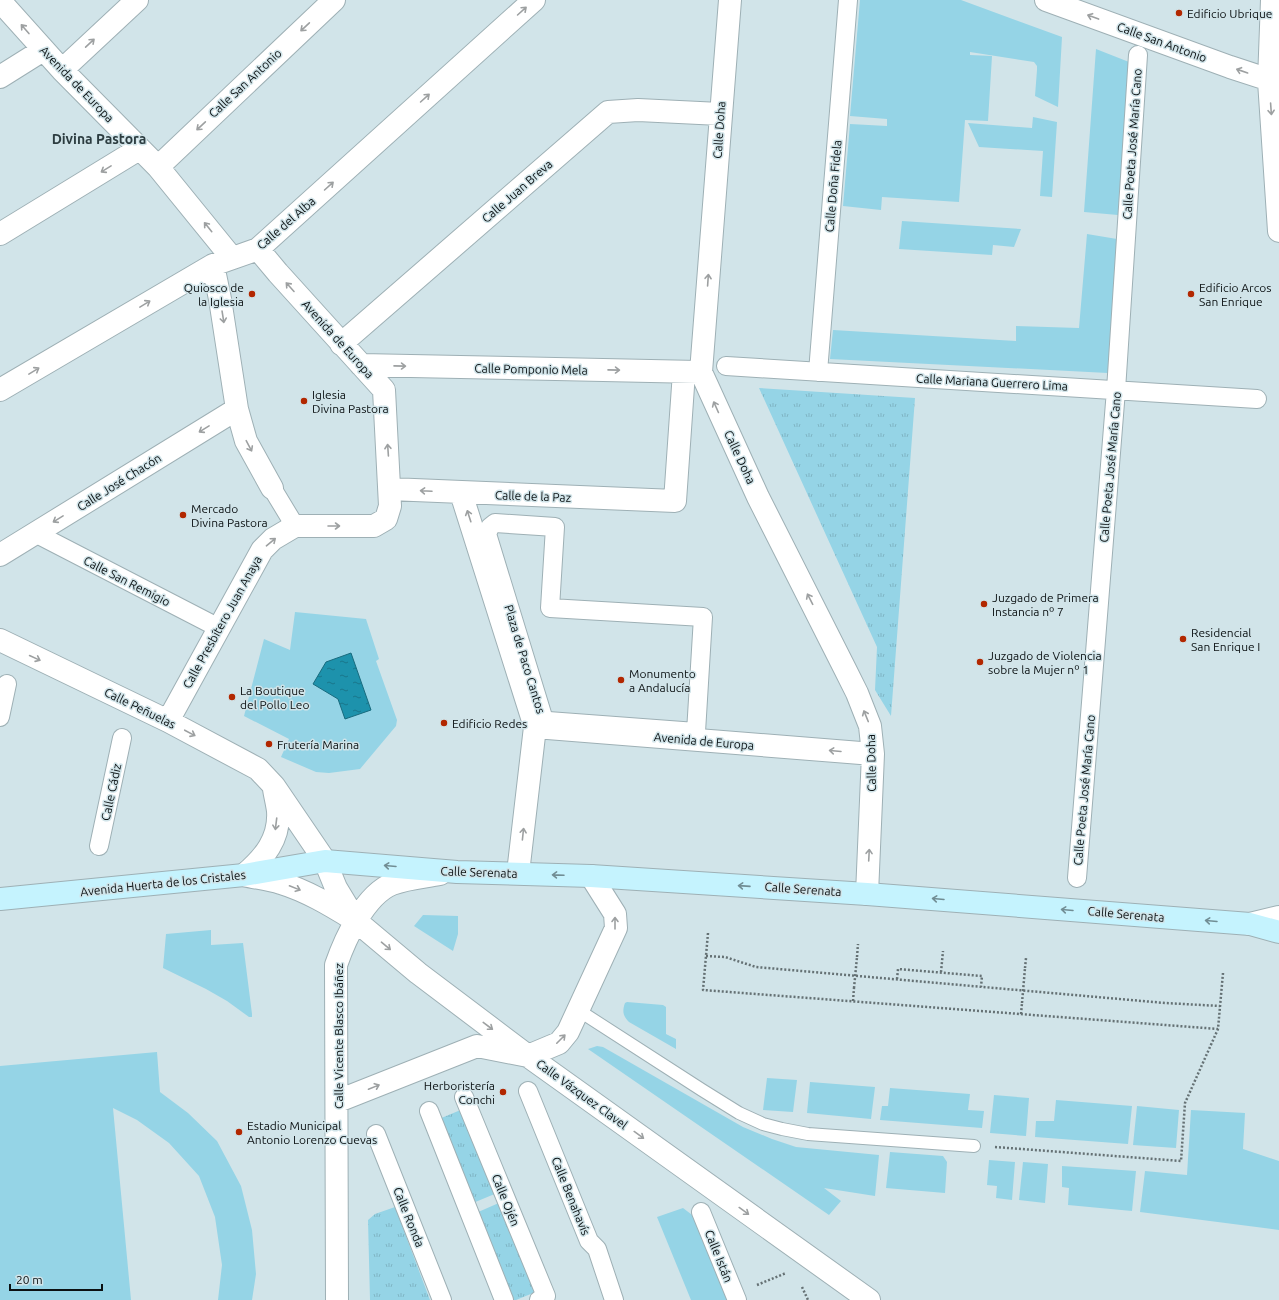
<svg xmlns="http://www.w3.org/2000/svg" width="1279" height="1300" viewBox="0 0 1279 1300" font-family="Ubuntu,sans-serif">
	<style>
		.grass { fill: url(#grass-tufts) }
		.garden { fill: #95d4e6 }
		.water { fill: url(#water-ripples); stroke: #186b7e }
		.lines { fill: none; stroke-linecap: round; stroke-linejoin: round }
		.service-casing { stroke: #9eb0b5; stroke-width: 14 }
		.pedestrian-casing { stroke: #9eb0b5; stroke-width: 20 }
		.minor-casing { stroke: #9eb0b5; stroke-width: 24 }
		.secondary-casing { stroke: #9eb0b5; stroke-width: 24 }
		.path { stroke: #657174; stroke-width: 2.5; stroke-dasharray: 2 2; stroke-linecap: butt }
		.service { stroke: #fff; stroke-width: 12 }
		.pedestrian { stroke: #fff; stroke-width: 18 }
		.minor { stroke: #fff; stroke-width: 22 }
		.secondary { stroke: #c5f3fe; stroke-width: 22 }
		.path-bridge { stroke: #657174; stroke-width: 2.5; stroke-dasharray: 2 2; stroke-linecap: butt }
		.oneway { stroke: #9da0a1 }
		.oneway2 { stroke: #718d94 }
		.poi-dot { fill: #b22700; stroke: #d1e4e9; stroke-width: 1.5 }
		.labels { text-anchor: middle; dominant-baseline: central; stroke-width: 3; stroke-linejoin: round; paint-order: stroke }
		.poi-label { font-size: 12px; fill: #0b1113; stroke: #d1e4e9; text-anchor: start }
		.street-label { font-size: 12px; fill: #0b1113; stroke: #d1e4e9 }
		.quarter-label { font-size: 14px; font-weight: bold; fill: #2c3c40; stroke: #d1e4e9 }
	</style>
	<defs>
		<pattern id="grass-tufts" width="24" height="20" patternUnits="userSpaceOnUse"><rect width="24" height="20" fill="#95d4e6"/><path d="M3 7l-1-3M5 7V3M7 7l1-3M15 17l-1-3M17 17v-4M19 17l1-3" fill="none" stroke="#7fb5c4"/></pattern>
		<pattern id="water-ripples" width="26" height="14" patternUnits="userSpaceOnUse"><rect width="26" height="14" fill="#1d92ac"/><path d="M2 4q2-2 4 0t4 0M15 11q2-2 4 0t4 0" fill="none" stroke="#18768b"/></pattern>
	</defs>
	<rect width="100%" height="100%" fill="#d1e4e9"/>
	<path class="grass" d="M759 388 915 398 891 716 875 690 877 647Z
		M463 1109 497 1193 473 1203 439 1119Z
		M501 1202 538 1291 516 1300H511L476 1213Z
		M395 1207 430 1300H370L368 1220 375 1214Z"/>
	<path class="garden" d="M860 0H961L1062 37 1058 107 1035 96 1037 70V66L1034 62 970 52V55L992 56 988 121 965 120 959 202 882 197 881 210 843 206 850 124 887 126V119L850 116Z
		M1096 49 1129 62 1118 215 1084 212Z
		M1033 117 1057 122 1052 197 1040 196 1043 151 979 147 968 123 1032 128Z
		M902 221 1021 229 1014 247 993 245 992 255 899 249Z
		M1087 234 1117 239 1108 373 830 359 833 330 1016 341V326L1079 328Z
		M295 612 366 619 379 659 376 661 397 720 396 726 360 769 329 773 316 772 281 757 289 739 244 716 264 639 290 650Z
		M423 915 458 916V934L453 951 414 926Z
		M211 930V945L243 943 252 1014V1017H249L227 1001 206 989 163 968 166 934Z
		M627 1002 663 1005 666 1007V1034L676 1039V1049L629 1022C623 1016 622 1011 625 1003Z
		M597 1046 603 1047 743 1127 772 1139 796 1147 879 1155 875 1196 824 1188 841 1201 829 1215 588 1049Z
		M157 1052 160 1092 188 1113 217 1141 241 1186 252 1230 256 1274 252 1300H218L222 1265 215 1217 199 1176 169 1143 137 1120 113 1108 131 1300H0V1066Z
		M767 1078 797 1080 793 1112 763 1110Z
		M810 1082 875 1087 871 1119 807 1113Z
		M890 1088 970 1094 968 1110 984 1111 982 1128 880 1120 882 1106H888Z
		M994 1095 1029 1098 1026 1136 990 1133Z
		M1056 1100 1132 1106 1128 1144 1035 1137 1036 1121H1054Z
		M1137 1106 1179 1110 1176 1148 1133 1145Z
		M1191 1110 1245 1113 1243 1149 1279 1161V1230L1140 1212 1145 1171 1187 1175Z
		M890 1152 943 1156 947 1162 945 1193 886 1188Z
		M989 1160 1015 1162 1012 1200 996 1198 997 1186 987 1185Z
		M1023 1162 1048 1164 1045 1203 1019 1200Z
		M1062 1166 1136 1171 1132 1211 1068 1205 1069 1188 1062 1187Z
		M683 1208 700 1221 732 1300H691L657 1217Z"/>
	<path class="water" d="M351 653 371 710 345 719 338 699 313 684 326 662Z"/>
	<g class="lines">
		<defs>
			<path id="service" d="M578 1010 702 1090 739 1113 763 1124 782 1129 808 1134 974 1146"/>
			<path id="pedestrian" d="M726 366 1257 399
				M818 372 848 0
				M272 488 295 526
				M495 523 555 527 550 608 703 617 696 732 548 721 543 717 487 534 490 527Z
				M35 533 219 628
				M0 717 7 684
				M99 846 122 738
				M1077 878 1116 390 1138 55
				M528 1091 589 1241 597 1249 614 1300
				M464 1097 546 1296 539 1300
				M429 1111 504 1300
				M376 1134 442 1300
				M701 1212 737 1300"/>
			<path id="minor" d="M730 0 701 372 758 497 845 669 857 693 870 726 873 754 867 894
				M1046 0 1230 67 1279 83
				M1272 0 1269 81 1279 231
				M0 1 62 70 158 167 232 258
				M62 70 137 0
				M0 77 43 50
				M158 167 334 0
				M0 234 139 149
				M213 265 220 299 237 409 246 441 272 488
				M341 344 608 112 638 110 720 114
				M361 365 698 372
				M0 390 213 265 258 249 534 0
				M390 489 675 501 684 372
				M461 493 535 727 518 873
				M0 555 237 409
				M0 640 168 721 258 769 274 786 325 861 336 888 356 921 418 973 528 1056 869 1300
				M168 721 262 550 273 539 295 526H374L386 519 390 506 384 390 278 273 258 249
				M535 727 873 754
				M244 875C256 878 269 879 281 883 307 891 330 905 353 919
				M244 875C264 858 280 839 278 811 277 803 275 796 274 789
				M1250 924 1279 917
				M338 1101 477 1046 528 1056 559 1043 568 1032 616 928 615 914 591 876
				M337 1300 336 965C345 939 365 895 392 884 407 878 424 877 440 874"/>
			<path id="secondary" d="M0 899 244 875 325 861 457 872 591 876 867 894 1250 924 1279 932"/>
		</defs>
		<use href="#service" class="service-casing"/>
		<use href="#pedestrian" class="pedestrian-casing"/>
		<use href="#minor" class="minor-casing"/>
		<use href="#secondary" class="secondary-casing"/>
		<path class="path" d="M708 933 703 990 1218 1029 1223 973
			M706 956 725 957 756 967 1165 1003 1220 1006
			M857 957 858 944
			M1025 968 1026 958
			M941 972 943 951
			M897 979 898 969 982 976 981 987
			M853 1001 854 988
			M1021 1014 1022 1003
			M995 1147 1181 1161 1185 1103 1218 1029
			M757 1285 786 1273
			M802 1287 808 1300"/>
		<use href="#service" class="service"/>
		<use href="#pedestrian" class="pedestrian"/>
		<use href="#minor" class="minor"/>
		<use href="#secondary" class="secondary"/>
		<path class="path-bridge" d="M854 988 857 957
			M1022 1003 1025 968"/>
	</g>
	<defs><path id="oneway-shaft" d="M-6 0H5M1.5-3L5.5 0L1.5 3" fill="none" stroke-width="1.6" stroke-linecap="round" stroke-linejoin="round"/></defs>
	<g class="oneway">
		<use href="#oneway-shaft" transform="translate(522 11) rotate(-42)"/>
		<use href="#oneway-shaft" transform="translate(1093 17) rotate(-160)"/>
		<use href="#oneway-shaft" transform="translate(305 27) rotate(137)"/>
		<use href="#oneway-shaft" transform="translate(25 29) rotate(-131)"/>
		<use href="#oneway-shaft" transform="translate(90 43) rotate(-43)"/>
		<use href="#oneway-shaft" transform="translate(1242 71) rotate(-161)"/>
		<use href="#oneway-shaft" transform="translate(425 98) rotate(-42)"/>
		<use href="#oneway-shaft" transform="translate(1271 109) rotate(86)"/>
		<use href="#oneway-shaft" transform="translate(201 126) rotate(137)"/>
		<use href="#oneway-shaft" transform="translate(106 169) rotate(148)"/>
		<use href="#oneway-shaft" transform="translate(329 186) rotate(-42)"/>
		<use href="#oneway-shaft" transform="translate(208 227) rotate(-129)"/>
		<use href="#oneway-shaft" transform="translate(708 280) rotate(-86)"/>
		<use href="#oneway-shaft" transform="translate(290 287) rotate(-132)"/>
		<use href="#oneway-shaft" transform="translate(145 304) rotate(-31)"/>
		<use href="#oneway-shaft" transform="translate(223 317) rotate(81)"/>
		<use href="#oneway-shaft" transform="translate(400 366) rotate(1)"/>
		<use href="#oneway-shaft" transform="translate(614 370) rotate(1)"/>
		<use href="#oneway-shaft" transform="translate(34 371) rotate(-31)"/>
		<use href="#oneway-shaft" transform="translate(716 407) rotate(-114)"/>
		<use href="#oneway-shaft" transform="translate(204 429) rotate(148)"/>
		<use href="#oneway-shaft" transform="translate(249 446) rotate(62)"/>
		<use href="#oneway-shaft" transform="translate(388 450) rotate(-94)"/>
		<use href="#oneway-shaft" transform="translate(426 491) rotate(-177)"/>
		<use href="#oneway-shaft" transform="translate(469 516) rotate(-108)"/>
		<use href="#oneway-shaft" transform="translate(58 519) rotate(148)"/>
		<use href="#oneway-shaft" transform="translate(334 526)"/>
		<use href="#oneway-shaft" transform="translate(271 542) rotate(-40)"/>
		<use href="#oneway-shaft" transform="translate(810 599) rotate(-117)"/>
		<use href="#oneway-shaft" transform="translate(35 658) rotate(25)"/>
		<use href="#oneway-shaft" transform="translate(866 716) rotate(-112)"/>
		<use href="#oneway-shaft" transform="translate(190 733) rotate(28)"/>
		<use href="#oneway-shaft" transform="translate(835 751) rotate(-175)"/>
		<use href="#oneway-shaft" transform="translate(276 824) rotate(97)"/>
		<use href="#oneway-shaft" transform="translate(523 834) rotate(-84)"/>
		<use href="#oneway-shaft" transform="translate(869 855) rotate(-87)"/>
		<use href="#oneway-shaft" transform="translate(295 888) rotate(22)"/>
		<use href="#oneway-shaft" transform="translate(615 923) rotate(-90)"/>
		<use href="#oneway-shaft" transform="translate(386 946) rotate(40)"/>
		<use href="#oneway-shaft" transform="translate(488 1026) rotate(37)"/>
		<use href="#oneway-shaft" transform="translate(561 1039) rotate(-45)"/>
		<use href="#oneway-shaft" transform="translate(374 1087) rotate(-22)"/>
		<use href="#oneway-shaft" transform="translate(639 1135) rotate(36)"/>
		<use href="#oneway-shaft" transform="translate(744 1211) rotate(36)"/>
	</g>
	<g class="oneway2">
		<use href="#oneway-shaft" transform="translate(390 866) rotate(-175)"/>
		<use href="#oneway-shaft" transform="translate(558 875) rotate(-178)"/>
		<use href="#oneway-shaft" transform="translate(744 886) rotate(-176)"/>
		<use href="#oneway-shaft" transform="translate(938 899) rotate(-175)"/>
		<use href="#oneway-shaft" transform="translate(1067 910) rotate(-175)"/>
		<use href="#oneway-shaft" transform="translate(1211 921) rotate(-175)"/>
	</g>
	<g class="poi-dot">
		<circle cx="1179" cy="13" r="4"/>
		<circle cx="252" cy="294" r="4"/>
		<circle cx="1191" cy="294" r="4"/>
		<circle cx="304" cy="401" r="4"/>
		<circle cx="183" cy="515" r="4"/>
		<circle cx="984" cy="604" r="4"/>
		<circle cx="1183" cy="639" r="4"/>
		<circle cx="980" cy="662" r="4"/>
		<circle cx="621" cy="680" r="4"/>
		<circle cx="232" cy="697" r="4"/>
		<circle cx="444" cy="723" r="4"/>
		<circle cx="269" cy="744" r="4"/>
		<circle cx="503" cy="1092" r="4"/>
		<circle cx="239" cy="1132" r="4"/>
	</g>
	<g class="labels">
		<g class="poi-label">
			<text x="1187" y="13">Edificio Ubrique</text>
			<text x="244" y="287" text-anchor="end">Quiosco de<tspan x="244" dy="14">la Iglesia</tspan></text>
			<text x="1199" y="287">Edificio Arcos<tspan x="1199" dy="14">San Enrique</tspan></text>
			<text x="312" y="394">Iglesia<tspan x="312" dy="14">Divina Pastora</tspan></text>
			<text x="191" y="508">Mercado<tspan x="191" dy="14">Divina Pastora</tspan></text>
			<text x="992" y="597">Juzgado de Primera<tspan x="992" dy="14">Instancia nº 7</tspan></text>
			<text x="1191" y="632">Residencial<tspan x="1191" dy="14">San Enrique I</tspan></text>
			<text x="988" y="655">Juzgado de Violencia<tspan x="988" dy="14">sobre la Mujer nº 1</tspan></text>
			<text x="629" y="673">Monumento<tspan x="629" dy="14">a Andalucía</tspan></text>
			<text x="240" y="690">La Boutique<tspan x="240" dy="14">del Pollo Leo</tspan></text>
			<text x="452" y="723">Edificio Redes</text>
			<text x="277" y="744">Frutería Marina</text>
			<text x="495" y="1085" text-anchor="end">Herboristería<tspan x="495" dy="14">Conchi</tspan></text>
			<text x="247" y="1125">Estadio Municipal<tspan x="247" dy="14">Antonio Lorenzo Cuevas</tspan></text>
		</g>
		<g class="street-label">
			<text transform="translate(1162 42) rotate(20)">Calle San Antonio</text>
			<text transform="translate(245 83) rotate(-43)">Calle San Antonio</text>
			<text transform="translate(77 84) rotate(46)">Avenida de Europa</text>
			<text transform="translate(719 130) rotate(-86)">Calle Doha</text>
			<text transform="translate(1132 144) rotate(-86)">Calle Poeta José María Cano</text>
			<text transform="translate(833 186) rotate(-85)">Calle Doña Fidela</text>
			<text transform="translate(517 191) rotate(-41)">Calle Juan Breva</text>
			<text transform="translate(286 223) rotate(-41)">Calle del Alba</text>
			<text transform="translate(338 339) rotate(48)">Avenida de Europa</text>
			<text transform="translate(531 369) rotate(1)">Calle Pomponio Mela</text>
			<text transform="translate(992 382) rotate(3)">Calle Mariana Guerrero Lima</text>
			<text transform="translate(740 457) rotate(65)">Calle Doha</text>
			<text transform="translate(1110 467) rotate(-85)">Calle Poeta José María Cano</text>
			<text transform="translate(119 482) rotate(-32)">Calle José Chacón</text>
			<text transform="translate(533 496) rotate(2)">Calle de la Paz</text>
			<text transform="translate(127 581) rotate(27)">Calle San Remigio</text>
			<text transform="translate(222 622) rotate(-61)">Calle Presbítero Juan Anaya</text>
			<text transform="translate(525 659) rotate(73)">Plaza de Paco Cantos</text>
			<text transform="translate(140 708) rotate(26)">Calle Peñuelas</text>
			<text transform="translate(704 741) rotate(5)">Avenida de Europa</text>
			<text transform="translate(871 763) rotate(-91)">Calle Doha</text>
			<text transform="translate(1084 790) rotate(-85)">Calle Poeta José María Cano</text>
			<text transform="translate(111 792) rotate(-78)">Calle Cádiz</text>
			<text transform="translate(479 872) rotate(2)">Calle Serenata</text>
			<text transform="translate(163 883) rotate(-6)">Avenida Huerta de los Cristales</text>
			<text transform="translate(803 889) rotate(4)">Calle Serenata</text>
			<text transform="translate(1126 914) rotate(5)">Calle Serenata</text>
			<text transform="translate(338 1036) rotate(-90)">Calle Vicente Blasco Ibáñez</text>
			<text transform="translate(582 1094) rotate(36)">Calle Vázquez Clavel</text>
			<text transform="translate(571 1196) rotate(68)">Calle Benahavís</text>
			<text transform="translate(506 1200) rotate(68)">Calle Ojén</text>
			<text transform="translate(409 1217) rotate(68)">Calle Ronda</text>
			<text transform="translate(719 1256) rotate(68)">Calle Istán</text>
		</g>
		<g class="quarter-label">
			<text x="99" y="139">Divina Pastora</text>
		</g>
	</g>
	<path d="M10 1284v6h92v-6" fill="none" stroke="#0b1113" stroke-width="2"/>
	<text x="16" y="1284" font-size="12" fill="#0b1113" stroke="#d1e4e9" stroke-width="3" paint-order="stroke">20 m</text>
</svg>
